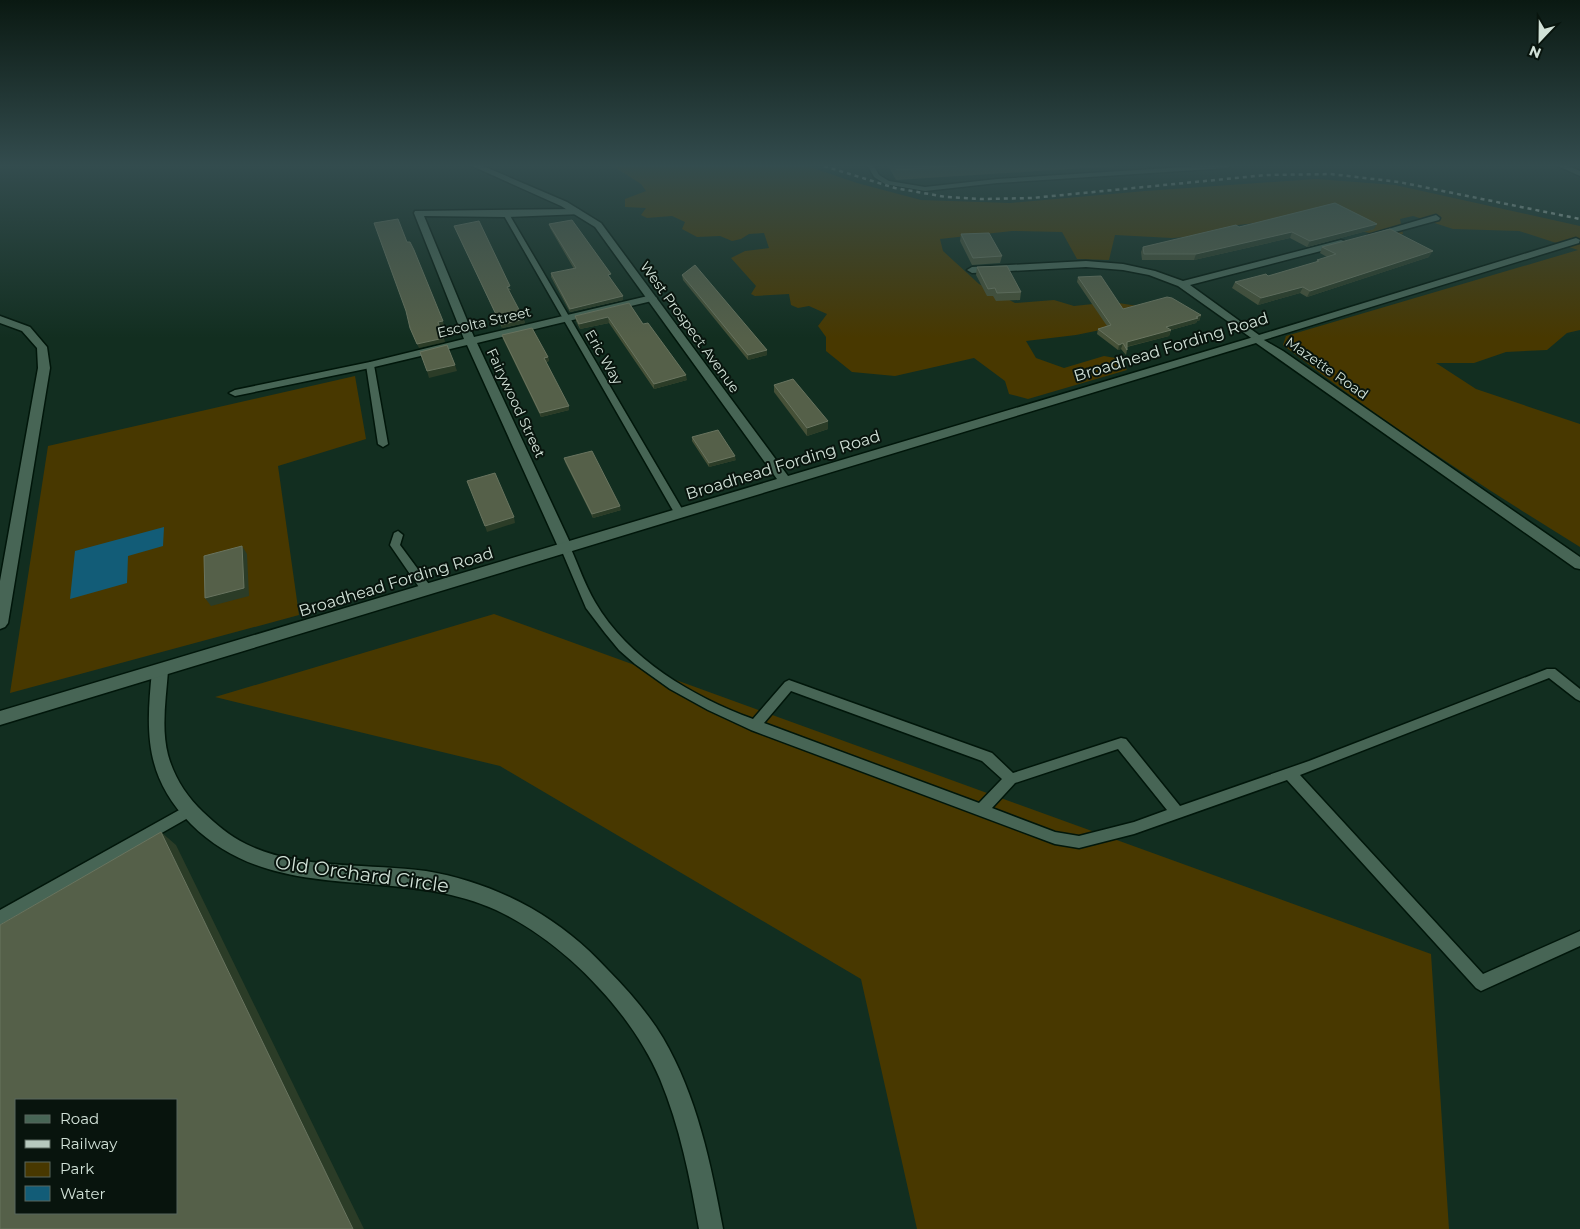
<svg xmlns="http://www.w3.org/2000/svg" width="1580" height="1229" viewBox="0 0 1580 1229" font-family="Montserrat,sans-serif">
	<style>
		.green { fill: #483800 }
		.water { fill: #125c77 }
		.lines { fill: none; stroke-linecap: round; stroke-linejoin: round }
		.lane-casing { stroke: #00160a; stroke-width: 3 }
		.street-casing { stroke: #00160a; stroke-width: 3 }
		.secondary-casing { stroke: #00160a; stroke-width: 3 }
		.lane { fill: #476555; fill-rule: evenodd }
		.street { fill: #476555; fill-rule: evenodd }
		.secondary { fill: #476555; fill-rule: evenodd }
		.rail { stroke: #b7c9be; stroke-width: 2.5; stroke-dasharray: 4 4; stroke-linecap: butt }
		.wall { fill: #465138 }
		.shaded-wall { fill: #2b3c27 }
		.building { fill: #556049; stroke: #69745f; fill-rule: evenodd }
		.labels { text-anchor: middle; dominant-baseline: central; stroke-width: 4; stroke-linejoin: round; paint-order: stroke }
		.far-street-label { font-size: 14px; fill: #d1e1d7; stroke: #08140d }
		.street-label { font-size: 16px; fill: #d1e1d7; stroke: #08140d }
		.near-street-label { font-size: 19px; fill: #d1e1d7; stroke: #08140d }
	</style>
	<rect width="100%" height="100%" fill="#122e20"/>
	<path class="green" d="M613 166H807L857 183 921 200 1010 203 1145 191 1316 179 1395 185 1580 226V330L1567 333 1547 350 1506 352 1474 363H1436L1476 389 1580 424V547C1478 484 1377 418 1283 345L1286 336 1578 250 1519 231 1453 229 1413 216 1400 219 1403 234 1389 237 1345 228 1255 223 1238 225 1200 236 1172 238 1115 235 1109 260 1077 259 1062 232 1012 231 940 239 943 251 979 284 1015 303 1054 300 1074 306 1112 302 1138 306 1149 320 1076 335 1026 341 1036 358 1064 368 1104 356 1121 359 1127 370 1028 399 1009 394 1005 381 974 358 895 376 852 372 826 351V337L818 326 827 314 809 306 798 308 791 305 789 294 755 296 751 294 756 286 731 258 745 251 769 248 764 233 749 234 741 239 732 241 720 236 697 237 682 229 685 222 672 216 647 218 641 215 646 208 625 207V199L646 191 641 184Z
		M355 376 366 439 278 466 299 615 10 693 48 446Z
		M494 614 1431 954 1449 1229H917L861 979 500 766 215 697Z"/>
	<path class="water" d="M164 527 163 546 128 556 127 583 70 599 75 551Z"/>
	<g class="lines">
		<defs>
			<path id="lane" d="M868 166H874L879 175 889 181 925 187 997 179 1200 166H1230L1227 168 997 183 925 191 885 184 874 177Z
				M506 212 509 214 685 514 684 516H676L675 514 503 214Z
				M370 362 374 365 388 444 383 447 378 444 366 365Z
				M398 531 403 535 400 545 431 587 432 590 431 593H423L390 545 394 533Z
				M566 545 571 549C579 567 585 585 595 602 628 659 693 697 753 719L785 682 789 680 992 753 1013 773 1121 738 1126 739 1180 806 1309 761 1547 669H1555L1580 689V701L1576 699 1549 678 1300 775 1483 974 1580 931V946L1481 991 1476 988 1287 780 1134 834 1079 848 1055 844 751 730 708 710 670 689 635 664 619 650 605 633 586 608 561 549ZM791 691 982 761 1002 779 979 803 764 723ZM1118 749 1167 810 1134 822 1079 836 1055 832 992 808 1015 783Z
				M190 804 195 806 197 810 195 814 0 925V910Z"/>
			<path id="street" d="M578 209 582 212 581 214 506 217 424 216 474 337 652 295 657 298 656 300 477 343 573 549 571 552H561L559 549 467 345 370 368 235 396 229 393 235 390 370 362 464 339 414 213 415 211Z
				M1436 215 1440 218 1439 220 1373 238 1368 235Z
				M1576 238 1580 240 1579 243 1257 342 1178 286 1149 275 1123 270 1086 267 972 273 967 270 972 267 1086 261 1123 264 1155 271 1183 281 1341 240 1344 241V245L1190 285 1259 335Z
				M0 316 30 327 47 347 50 368 8 623 5 627 0 629V581L38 368 37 348 22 331 0 323Z
				M160 665 166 667 168 671C166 698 161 728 168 755 174 777 187 797 203 812 216 824 229 836 246 844 298 870 369 863 426 871 462 877 499 890 531 908 559 924 585 945 607 969 628 990 648 1013 663 1038 697 1096 711 1164 723 1229H699C690 1178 680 1127 660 1079 631 1011 563 941 496 910 395 864 275 908 191 824 144 777 146 731 152 671L154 667Z"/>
			<path id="secondary" d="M472 166H483L567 202 601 223 788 476 1257 336 1283 351 1580 557V569L1575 568 1256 343 0 725V711L777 479 595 227 561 206Z
				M1558 166H1569L1580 171V176Z"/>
		</defs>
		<use href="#lane" class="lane-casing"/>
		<use href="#street" class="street-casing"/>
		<use href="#secondary" class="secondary-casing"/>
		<use href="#lane" class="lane"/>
		<use href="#street" class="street"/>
		<use href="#secondary" class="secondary"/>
		<path class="rail" d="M824 166 895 188 946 197 982 199 1032 198 1266 175 1331 174 1399 182 1580 219"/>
	</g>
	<path class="wall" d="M888 166H1117L896 180Z
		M549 224 611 278H610L623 296V300L570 312 551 277V273L574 269 550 228Z
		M454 226 511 290H509L525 323 502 328Z
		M1239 227 1374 229 1307 247 1290 238 1194 260H1142L1141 252 1143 247Z
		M961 234 1002 256 1000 263 972 265 960 241Z
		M1322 247 1429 257 1307 297 1300 293 1258 305 1232 288 1235 282 1268 276 1316 262 1317 260 1327 257 1320 253Z
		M977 267 1021 292 1020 300 996 301 993 296H987L976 275Z
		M682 275 767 350V355L748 360 683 280Z
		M1078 277 1123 309 1201 315 1199 321H1197L1196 323 1171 330 1169 336 1127 347V350L1126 355 1121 349 1118 350 1097 334 1098 329 1107 326 1077 282Z
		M629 303 643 324 687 380 654 389 609 323 580 329 576 321 575 316Z
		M502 335 548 357 549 361 546 362 569 410 541 417 503 339Z
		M774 385 828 421V429L807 436 774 392Z
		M692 437 736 460 709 467 692 441Z
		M564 458 621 510 593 518 565 462Z"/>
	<path class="shaded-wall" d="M1377 224 1374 229 1307 247 1310 241Z
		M1292 232 1290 238 1194 260 1196 254Z
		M1433 251 1429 257 1307 297 1310 291Z
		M1303 287 1300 293 1258 305 1261 298Z
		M623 296V300L570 312V309Z
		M1201 315 1199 321H1197L1196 323 1164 332 1166 327Z
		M608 317 609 323 580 329 579 324Z
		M524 319 525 323 502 328 501 325Z
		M443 321 444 325 439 326 438 322Z
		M1171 330 1169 336 1125 347 1127 342Z
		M444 338 445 342 419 348 417 344Z
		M1123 343 1121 349 1118 350 1119 345Z
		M767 350V355L748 360V355Z
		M548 357 549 361 545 362 544 358Z
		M455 365 457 371 429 378 427 371Z
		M686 375 687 380 654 389V384Z
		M569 406V410L541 417 540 413Z
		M828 421V429L807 436V428Z
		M735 456 736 460 709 467V463Z
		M620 506 621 510 593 518 592 514Z
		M514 517 515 523 487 532 485 526Z
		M242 546 247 554 249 596 211 606 205 598Z
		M161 832 176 845 364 1229H353Z"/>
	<path class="building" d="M894 166H957L897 170Z
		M1335 203 1377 224 1310 241 1292 232 1196 254H1144L1143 247 1236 225 1239 227Z
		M398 219 407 242H410L414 250 443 321 438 322 444 338 417 344 410 328 406 311 374 223Z
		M572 220 611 274 608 275 623 296 570 309 551 273 576 268 549 224Z
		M479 221 510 286 507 287 524 319 501 325 454 226Z
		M1390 229 1433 251 1310 291 1303 287 1261 298 1235 282 1266 274 1268 276 1319 261 1317 260 1336 254 1322 247Z
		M989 233 1002 256 973 258 961 234Z
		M695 265 767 350 748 355 682 275Z
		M1007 266 1021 292 997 293 995 288 988 289 977 267Z
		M1101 276 1123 309 1167 297 1172 298 1201 315 1196 317 1198 318 1166 327 1171 330 1127 342V350L1123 343 1119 345 1098 329 1111 325 1078 277Z
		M629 303 643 324 648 323 686 375 654 384 608 317 579 324 575 316Z
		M532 328 548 357 544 358 569 406 540 413 502 335Z
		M447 345 455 365 427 371 420 352Z
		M793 379 828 421 807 428 774 385Z
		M718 430 735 456 709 463 692 437Z
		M592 451 620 506 592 514 564 458Z
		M495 473 514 517 485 526 467 481Z
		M242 546 244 588 205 598 204 556Z
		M161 832 353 1229H0V925ZM16 1100H176V1213H16Z"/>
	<linearGradient id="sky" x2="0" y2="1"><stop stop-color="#0a1912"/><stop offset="0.49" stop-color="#334c4e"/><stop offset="1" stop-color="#334c4e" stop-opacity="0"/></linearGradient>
	<rect width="1580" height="338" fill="url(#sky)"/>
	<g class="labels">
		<g class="far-street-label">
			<text transform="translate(484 322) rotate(-13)">Escolta Street</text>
			<text transform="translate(690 327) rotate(54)">West Prospect Avenue</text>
			<text transform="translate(604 357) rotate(60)">Eric Way</text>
			<text transform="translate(1327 368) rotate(35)">Mazette Road</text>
			<text transform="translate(516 403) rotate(65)">Fairywood Street</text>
		</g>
		<g class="street-label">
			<text transform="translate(1171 347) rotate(-17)">Broadhead Fording Road</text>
			<text transform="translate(783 465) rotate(-17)">Broadhead Fording Road</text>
			<text transform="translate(396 582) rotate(-17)">Broadhead Fording Road</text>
		</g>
		<g class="near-street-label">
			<text transform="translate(362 874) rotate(8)">Old Orchard Circle</text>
		</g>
	</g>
	<rect x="15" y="1099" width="162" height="115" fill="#08140d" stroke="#58665e"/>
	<rect x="25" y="1115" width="25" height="8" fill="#476555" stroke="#58665e"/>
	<text x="60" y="1124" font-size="15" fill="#d1e1d7">Road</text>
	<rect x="25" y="1140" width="25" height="8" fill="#b7c9be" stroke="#58665e"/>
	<text x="60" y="1149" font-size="15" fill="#d1e1d7">Railway</text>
	<rect x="25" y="1162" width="25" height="15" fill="#483800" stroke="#58665e"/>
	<text x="60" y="1174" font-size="15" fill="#d1e1d7">Park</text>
	<rect x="25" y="1186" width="25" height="15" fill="#125c77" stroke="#58665e"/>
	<text x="60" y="1199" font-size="15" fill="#d1e1d7">Water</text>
	<g transform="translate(1540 40) rotate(202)" stroke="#08140d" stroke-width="4" paint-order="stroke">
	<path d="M0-4L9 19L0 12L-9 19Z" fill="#d1e1d7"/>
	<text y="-8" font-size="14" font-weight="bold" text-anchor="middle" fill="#d1e1d7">N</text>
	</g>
</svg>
